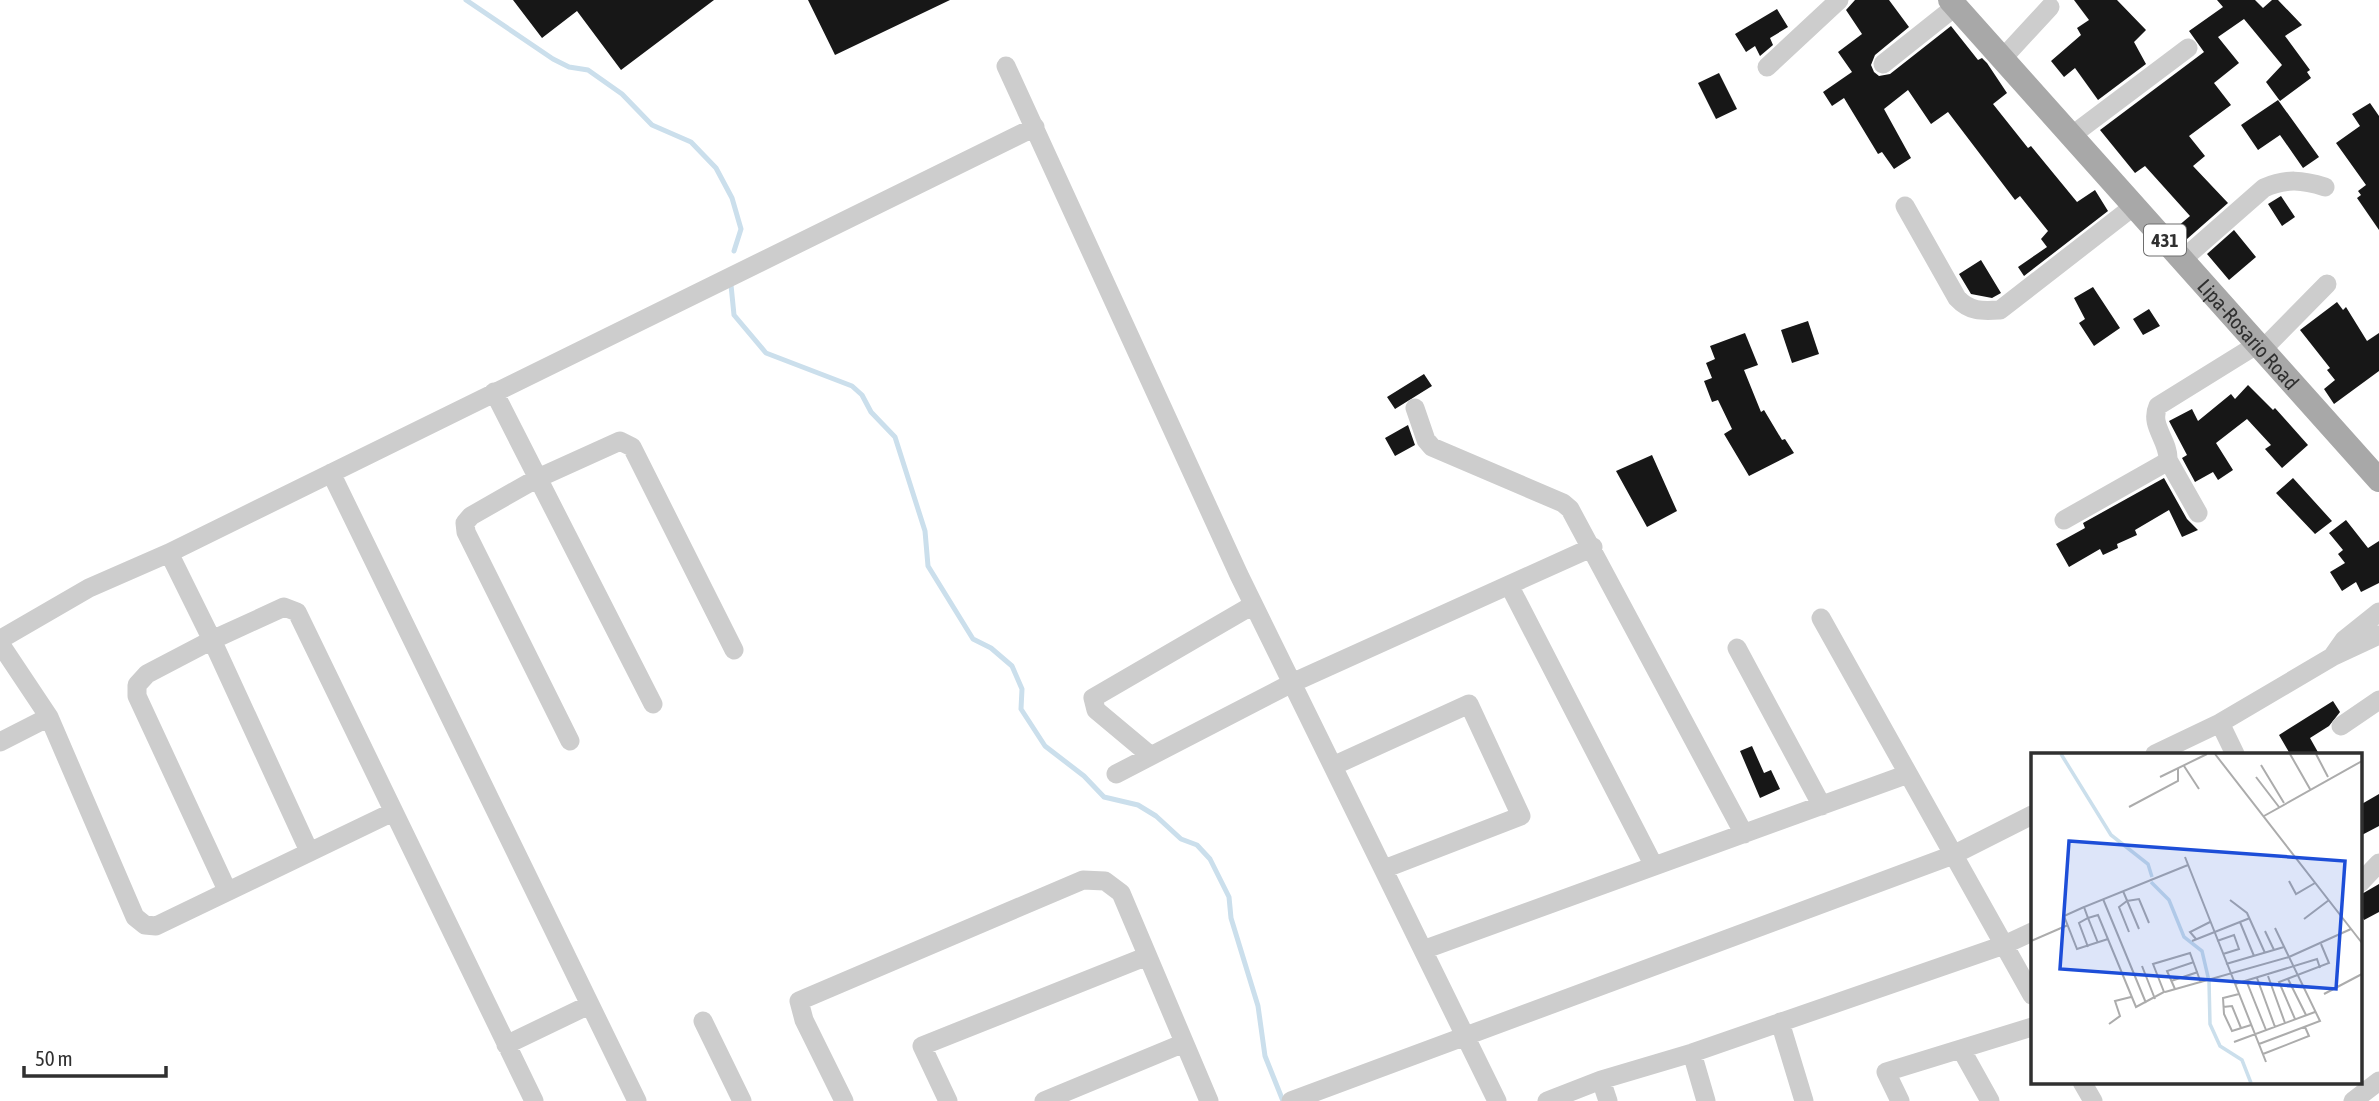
<svg xmlns="http://www.w3.org/2000/svg" width="2379" height="1101" viewBox="0 0 2379 1101" font-family="'Asap Condensed',sans-serif">
	<style>
		.lines { fill: none; stroke-linecap: round; stroke-linejoin: round }
		.stream { stroke: #cbdfec; stroke-width: 5 }
		.building { fill: #171717 }
		.minor { stroke: #cdcdcd; stroke-width: 19 }
		.major { stroke: #a8a8a8; stroke-width: 24 }
		.labels { text-anchor: middle; dominant-baseline: central; stroke-width: 7; stroke-linejoin: round; paint-order: stroke }
		.shield { fill: #fff; stroke: #6e6e6e; stroke-width: 2 }
		.shield-label { font-size: 19px; font-weight: bold; fill: #303030 }
		.street-label { font-size: 21px; fill: #303030; stroke: #fff }
		.inset-river { fill: none; stroke: #cbdfec; stroke-width: 3.5 }
		.inset-road { fill: none; stroke: #acacac; stroke-width: 2 }
		.view { fill: #1d4ed8; fill-opacity: 0.15; stroke: #1d4ed8; stroke-width: 3.5 }
		.inset-edge { fill: none; stroke: #303030; stroke-width: 3.5 }
	</style>
	<rect width="100%" height="100%" fill="#fff"/>
	<g class="lines">
		<path class="stream" d="M466 0 553 59 569 67 588 70 622 94 652 125 691 142 716 168 732 198 741 229 734 251
			M731 285 734 315 766 353 852 386 862 395 871 412 895 437 925 531 928 566 973 639 991 648 1012 666 1022 689 1021 709 1045 746 1084 776 1104 797 1138 805 1156 816 1181 839 1197 845 1210 859 1229 897 1231 918 1258 1006 1265 1056 1283 1101"/>
	</g>
	<path class="building" d="M513 0H714L621 70 577 11 542 38Z
		M808 0H950L835 55Z
		M1855 0H1889L1909 27 1875 55 1871 65 1874 72 1879 76 1890 74 1951 26 1978 60 1982 58 1987 63 2007 93 1993 104 2028 148 2031 146 2077 202 2095 190 2108 211 2024 276 2018 267 2047 247 2041 239 2048 231 2020 196 2015 200 1948 112 1931 124 1908 90 1884 109 1911 158 1894 169 1882 152 1878 154 1844 98 1832 106 1823 92 1852 72 1838 52 1862 34 1846 10Z
		M2074 0H2117L2146 30 2134 42 2146 64 2098 100 2075 68 2064 77 2051 61 2081 35 2077 28 2089 20Z
		M2217 0H2255L2263 8 2272 0H2278L2302 25 2285 36 2310 70 2307 72 2311 78 2280 101 2266 82 2282 65 2244 19 2218 37 2239 63 2214 83 2231 105 2189 136 2205 156 2193 166 2228 203 2187 239 2177 227 2190 216 2145 166 2135 173 2100 130 2204 52 2189 31 2223 7Z
		M1777 9 1788 27 1770 38 1773 45 1760 56 1755 46 1746 52 1735 34Z
		M1719 73 1737 109 1716 119 1698 83Z
		M2278 100 2319 157 2303 168 2280 135 2258 150 2241 125Z
		M2370 103 2379 116V230L2357 198 2361 195 2358 191 2366 185 2336 143 2360 126 2352 114Z
		M2281 196 2295 217 2282 226 2268 204Z
		M2234 230 2256 257 2229 280 2207 254Z
		M1981 260 2001 293 1992 298 1971 294 1959 274Z
		M2093 287 2120 328 2094 346 2079 323 2085 319 2074 298Z
		M2337 302 2343 310 2346 307 2367 341 2379 333V371L2334 404 2324 389 2335 380 2327 370 2330 368 2300 330Z
		M2149 309 2160 326 2143 335 2133 319Z
		M1808 321 1819 354 1792 363 1781 330Z
		M1745 333 1758 365 1744 370 1761 412 1764 410 1782 440 1785 439 1794 453 1749 476 1724 434 1732 429 1718 400 1712 402 1704 381 1712 378 1706 363 1715 359 1710 346Z
		M1424 374 1432 386 1395 409 1387 397Z
		M2248 385 2273 410 2275 408 2308 445 2282 468 2265 449 2271 445 2247 419 2216 443 2233 470 2218 480 2213 472 2195 482 2182 458 2187 455 2169 421 2192 409 2198 421 2231 394 2235 399Z
		M1408 425 1415 445 1395 456 1385 438Z
		M1652 455 1677 511 1647 527 1616 471Z
		M2164 478 2187 519 2198 530 2182 537 2169 510 2135 530 2137 535 2117 544 2118 548 2103 555 2100 549 2069 567 2056 544 2085 528 2083 523Z
		M2293 478 2332 521 2315 534 2276 493Z
		M2346 520 2368 548 2379 541V583L2361 592 2356 582 2342 591 2330 572 2345 563 2338 554 2343 550 2329 533Z
		M2333 701 2340 712 2329 726 2310 738 2319 754H2290L2279 735Z
		M1752 746 1764 773 1771 770 1780 789 1760 798 1740 751Z
		M2379 794V826L2360 836V805Z
		M2379 884V912L2364 920 2360 912V895Z"/>
	<g class="lines">
		<path class="minor" d="M2002 59 2050 7
			M1883 64 1956 6
			M1006 66 1239 575 1497 1101
			M1767 67 1839 0
			M2071 136 2188 48
			M1905 206 1957 298C1970 312 1982 311 2000 310L2134 206
			M2182 260 2264 188C2286 178 2303 180 2325 187
			M2262 350 2327 284
			M494 392 653 704
			M1415 408 1426 440 1432 447 1563 503 1570 509 1744 834
			M2168 460 2198 513
			M331 473 637 1101
			M2064 520 2163 464 2168 460C2169 440 2149 426 2158 406L2258 344
			M169 553 89 588 1 639 3 648 49 717 135 917 145 925 156 926 393 812
			M1509 585 1654 866
			M1821 618 2032 995
			M1737 648 1822 806
			M2332 657 2344 640 2379 612
			M2220 723 2235 754
			M2341 726 2379 700
			M570 741 466 532 465 523 471 516 536 479 620 441 632 447 734 650
			M0 742 49 717
			M2155 754 2220 723 2332 657 2379 635
			M1151 756 1096 710 1093 698 1253 605
			M1333 766 1469 704 1521 816 1384 869
			M1116 774 1292 683 1593 547
			M2360 883 2379 863
			M227 890 137 696V685L147 674 212 640 309 851
			M1423 950 1908 774
			M703 1021 742 1101
			M1780 1022 1804 1101
			M506 1045 589 1005
			M1961 1049 1990 1101
			M1692 1053 1706 1101
			M1601 1080 1608 1101
			M2082 1082 2093 1101
			M534 1101 297 612 284 607 212 640 169 553 1035 127
			M844 1101 804 1020 799 1001 1083 880 1105 881 1121 893 1209 1101
			M948 1101 922 1046 1145 957
			M1044 1101 1184 1043
			M1291 1101 1953 855 2032 815
			M1547 1101 1601 1080 1692 1053 2004 945 2032 932
			M1900 1101 1886 1072 2032 1027
			M2353 1101 2379 1081"/>
		<path class="major" id="s1" d="M1950 0 2379 480"/>
	</g>
	<g class="labels">
		<rect class="shield" x="2144" y="224.5" width="42" height="31" rx="5"/>
		<g class="shield-label">
			<text x="2165" y="240">431</text>
		</g>
		<g class="street-label">
			<text stroke="none"><textPath href="#s1" startOffset="448">Lipa-Rosario Road</textPath></text>
		</g>
	</g>
	<g transform="translate(2031 753)">
		<rect width="331" height="331" fill="#fff"/>
		<path class="inset-river" d="M30 1 80 82 117 111 121 124M120 129 138 147 153 184 171 198 178 228 179 271 189 293 211 307 220 330"/>
		<path class="inset-road" d="M184 1 331 190M259 1 279 36M285 1 297 24M230 12 253 50M153 13 168 36M129 24 176 1M225 24 248 54M98 54 147 28V15M233 63 331 8M154 104 235 309M157 112 53 154 57 165 67 162 105 254 133 239 122 211 159 200 170 230M258 128 265 141 284 130M92 138 108 176M72 146 115 250M199 147 216 160 234 200M53 154 33 163 46 196 77 186M273 166 298 147M209 169 223 203M234 178 243 197M98 179 88 154 96 148 108 146 118 170M165 186 159 179 179 169M0 188 37 172M161 188 219 165M186 188 203 182 208 196 192 201M57 194 48 170 57 165 67 190M195 211 253 194M111 213 124 246M237 223 254 270M226 225 244 274M257 226 275 262M215 227 235 277M140 228 167 219M204 231 286 206 289 215M144 236 136 218 163 209M134 239 258 204 320 176M208 241 192 245 193 261 201 278 220 272M293 241 331 221M192 254 201 253 210 275M264 266 248 229 298 210 290 191M78 271 89 263 84 248 100 244M203 289 284 259M228 291 289 268 244 175M232 301 278 283 274 274"/>
		<path class="view" d="M38 88 314 108 305 236 29 216Z"/>
		<rect width="331" height="331" class="inset-edge"/>
	</g>
	<path d="M24 1066v10h142v-10" fill="none" stroke="#303030" stroke-width="3.5"/>
	<text x="35" y="1066" font-size="21" fill="#303030" stroke="#ffffff" stroke-width="5" paint-order="stroke">50 m</text>
</svg>
